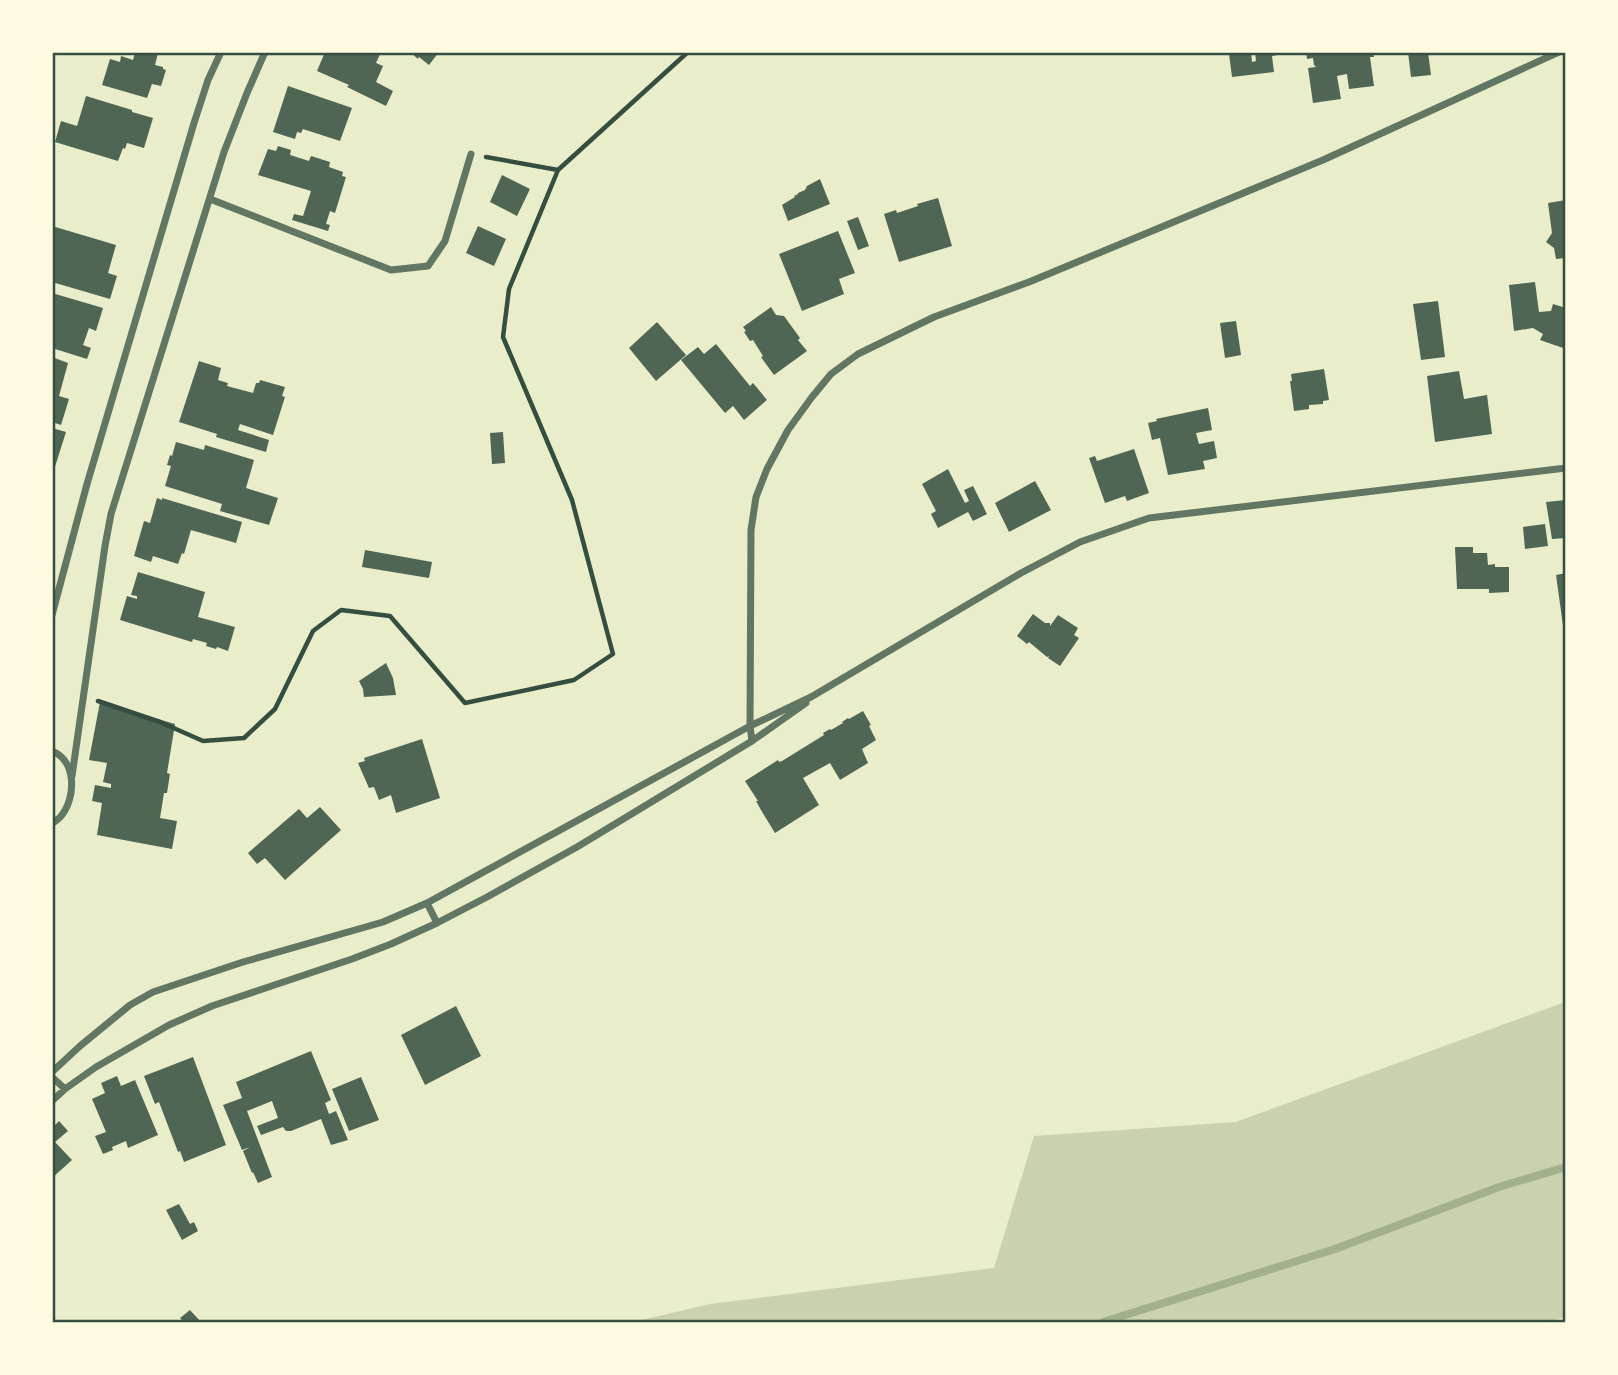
<svg xmlns="http://www.w3.org/2000/svg" width="1618" height="1375" viewBox="0 0 1618 1375" font-family="'Asap Condensed',sans-serif">
	<style>
		.green { fill: #cad2ad }
		.lines { fill: none; stroke-linecap: round; stroke-linejoin: round }
		.stream { stroke: #a3b18a; stroke-width: 8 }
		.building { fill: #4f6655 }
		.path { stroke: #344e41; stroke-width: 4.5 }
		.minor { stroke: #617663; stroke-width: 7 }
		.neatline { fill: none; stroke: #344e41; stroke-width: 2.5 }
	</style>
	<rect width="100%" height="100%" fill="#e9edc9"/>
	<path class="green" d="M1565 1002V1317L1546 1322H633L710 1304 994 1268 1034 1136 1236 1122Z"/>
	<g class="lines">
		<path class="stream" d="M1103 1322 1335 1249 1499 1187 1566 1167"/>
	</g>
	<path class="building" d="M135 52 158 53 155 65 163 67V69L166 70 161 86 152 84 147 98 102 85 110 59 120 62 121 56 133 60Z
		M325 52H381L376 63 383 66 376 82 393 91 386 106 347 87 349 85 317 71Z
		M410 52H439L429 65 419 57 418 59Z
		M1237 52H1251L1252 62 1256 61 1255 52H1283V54L1272 56 1274 72 1232 77 1229 54Z
		M1306 52H1373L1374 57H1370L1374 86 1349 89 1347 74 1337 76 1341 99 1313 103 1308 68 1316 67 1314 65 1313 58 1307 59Z
		M1408 52H1428L1431 75 1411 77Z
		M288 86 352 108 340 141 303 129 301 133 297 132 295 139 273 132Z
		M86 96 132 110V112L153 118 144 148 127 143 125 149 123 148 118 161 55 142 61 121 77 126Z
		M278 146 291 150 290 155 309 161 311 156 330 162 329 167 343 172 342 176 346 177 335 213 330 211 326 224 330 225 328 231 292 220 294 214 303 216 311 191 258 175 268 149 276 151Z
		M502 175 530 189 517 216 490 202Z
		M820 179 830 204 788 221 782 205 795 197 794 196 798 194V193L805 190 807 186Z
		M938 198 952 246 899 262 884 214 896 210 897 213 918 206 917 204Z
		M1566 200V258L1556 259 1554 248 1546 242 1552 233 1548 203Z
		M858 217 869 246 858 250 847 221Z
		M52 226 116 245 108 273 117 276 110 299 52 282Z
		M478 226 506 239 494 266 466 253Z
		M838 231 855 273 839 279 844 294 802 311 779 254Z
		M1535 282 1539 312 1551 311 1553 304 1566 308V340L1563 348 1540 340 1543 334 1533 328 1514 331 1509 285Z
		M52 293 103 308 96 331 89 328 83 345 91 348 87 359 52 348Z
		M1438 301 1445 357 1421 360 1413 304Z
		M771 307 776 315 784 316 800 338 798 340 807 351 774 375 761 357 763 356 753 340 750 341 744 332 746 331 743 327Z
		M1236 321 1241 355 1225 358 1220 323Z
		M657 322 686 355 656 381 629 348Z
		M716 344 750 386 753 383 767 400 744 420 733 406 725 413 681 360 698 347 704 354Z
		M52 357 68 363 59 396 69 399 61 425 52 422Z
		M199 361 221 368 218 380 228 383 227 386 253 393 256 383H259L260 380 285 387 282 396 285 397 273 435 240 424 238 430 269 440 266 452 216 437 217 434 179 422Z
		M1324 369 1329 400 1323 401V404L1309 405V409L1294 411 1290 381H1292L1291 374Z
		M1459 371 1464 399 1487 395 1492 434 1435 442 1427 376Z
		M1208 408 1212 430 1196 433 1199 444 1214 441 1217 458 1203 461 1205 469 1168 475 1160 438 1152 440 1148 423 1157 421 1156 419Z
		M52 428 66 432 53 473H52Z
		M503 432 505 463 492 464 490 433Z
		M176 442 204 450 205 445 254 460 246 488 278 498 269 525 220 511 222 504 165 486 171 466 167 465 170 455 172 456Z
		M1134 449 1149 493 1127 501 1125 496 1105 503 1089 458 1095 456 1097 461Z
		M948 469 965 503 969 501 964 490 973 486 987 514 973 521 968 512 938 528 931 514 936 511 922 484Z
		M1035 481 1051 510 1009 532 995 503Z
		M157 498 162 500V498L242 522 236 543 191 530 184 554 182 553 178 564 153 556 151 562 134 556 144 521 150 523Z
		M1566 500V538L1552 539 1546 502Z
		M1545 524 1548 546 1525 549 1523 527Z
		M1455 547H1473V553H1487L1488 565 1495 564V567H1509V592L1489 593V589H1457Z
		M365 550 432 562 429 578 362 567Z
		M138 572 205 592 198 617 235 627 228 651 217 647 216 649 206 646 207 643 193 639 192 642 120 620 127 596 137 599V596L131 595Z
		M1566 573V632L1564 633 1556 575Z
		M1033 614 1045 623H1050V626L1058 615 1078 628 1074 635 1079 638 1060 666 1048 658 1049 656 1047 657 1029 642 1027 644 1017 636Z
		M386 663 393 678 396 695 364 697 363 689 359 681Z
		M100 702 175 724 167 773 170 774 167 793H164L160 818 177 821 172 849 97 835 102 803 92 801 95 785 111 788V784L103 782 107 763 89 760Z
		M863 711 871 725 869 726 876 740 862 749 868 763 840 780 830 763 803 778 819 805 775 833 761 810 756 801H758L745 781 778 760 779 762 782 761 824 735 823 733 830 729 831 730 843 723 842 722 848 718 849 719Z
		M422 739 440 798 396 813 391 795 379 800 374 787 369 788 358 763 365 761 364 758Z
		M320 807 341 830 285 880 265 858 257 864 248 853 299 809 307 818Z
		M456 1006 481 1056 425 1085 401 1035Z
		M311 1051 331 1100 325 1103 329 1114 336 1111 348 1140 331 1145 321 1119 291 1131H286L283 1127 261 1135 257 1126 278 1118 272 1101 247 1111 272 1177 258 1183 253 1172 252 1173 243 1151 250 1147 242 1150 223 1105 242 1098 236 1082Z
		M193 1057 226 1145 184 1162 180 1151 178 1152 159 1102 155 1104 144 1076Z
		M117 1076 121 1086 135 1080 158 1135 128 1148 126 1141 112 1147 113 1150 103 1154 95 1136 106 1132 92 1099 105 1093 101 1083Z
		M361 1077 379 1120 349 1131 332 1089Z
		M59 1121 68 1131 55 1142 72 1160 52 1178V1128Z
		M179 1204 190 1224 194 1222 198 1231 182 1240 166 1210Z
		M190 1310 201 1322H184L180 1318Z"/>
	<g class="lines">
		<path class="path" d="M486 157 558 170 688 52
			M98 701 160 722 203 741 244 738 275 709 313 631 341 610 390 616 465 703 574 680 613 654 572 500 503 337 509 289 558 170"/>
		<path class="minor" d="M210 199 391 270 428 266 445 241 471 154
			M52 615 87 484 194 123 208 80 221 52
			M752 741 750 726 751 530 756 497 767 469 788 430 812 397 831 374 858 354 934 317 1029 282 1323 160 1559 52
			M52 751C77 761 76 798 61 816 61 817 53 823 52 823
			M72 776 105 546 111 514 224 152 247 93 265 52
			M427 903 437 923
			M52 1072 80 1046 130 1005 153 992 243 962 383 922 427 903 750 726 811 697 1021 573 1080 542 1149 518 1566 468
			M52 1077 65 1089
			M52 1101 65 1089 96 1067 169 1025 212 1006 352 959 391 944 437 923 487 897 577 847 752 741 806 703"/>
	</g>
	<rect width="1618" height="1375" fill="none" stroke="#fefae0" stroke-width="108"/>
	<rect x="54" y="54" width="1510" height="1267" class="neatline"/>
</svg>
